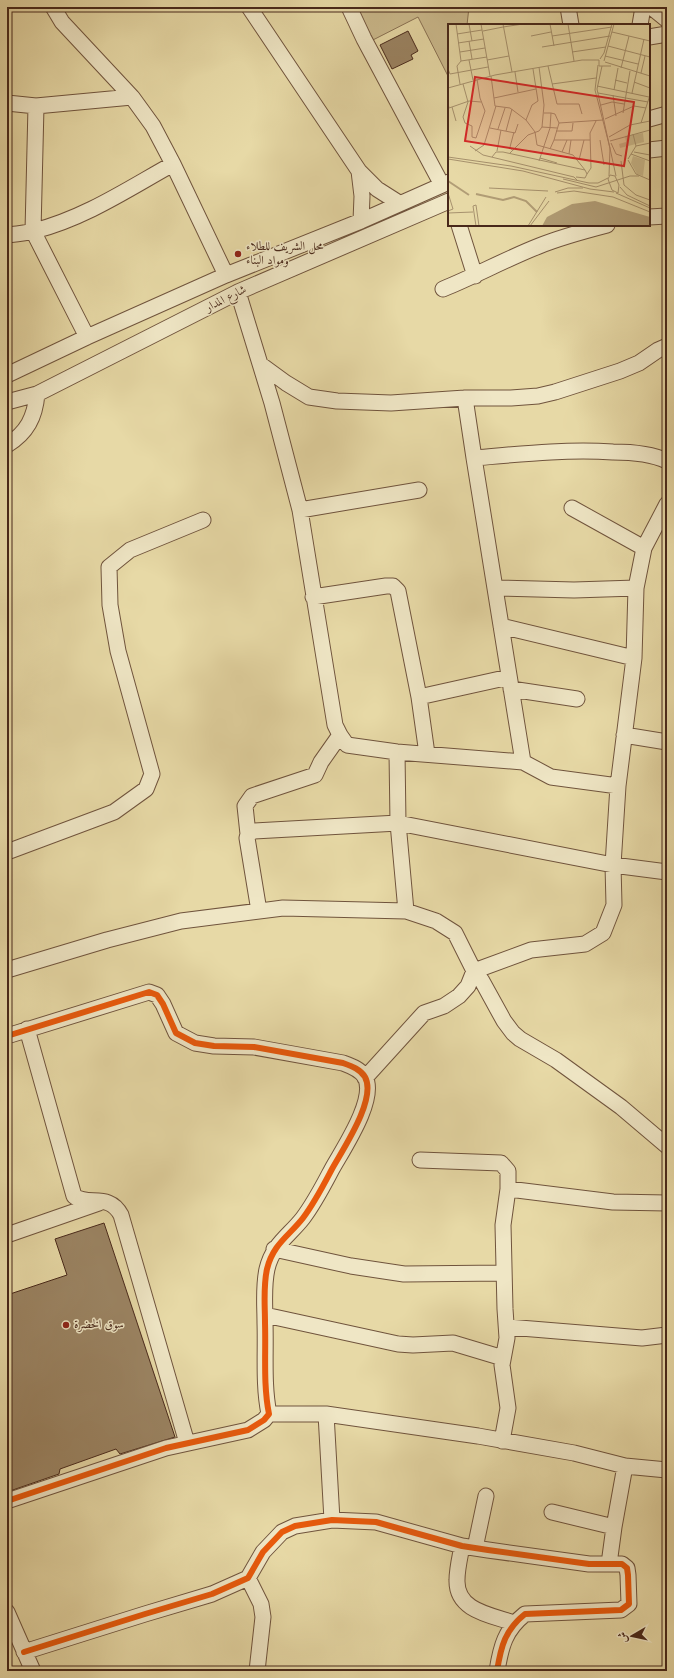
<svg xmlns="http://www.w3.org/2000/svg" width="674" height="1678" viewBox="0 0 674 1678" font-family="'Old Standard TT',Amiri,serif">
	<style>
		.green { fill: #ccbb8e; stroke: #8a7254 }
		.building { fill: #9b8463; stroke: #48281a }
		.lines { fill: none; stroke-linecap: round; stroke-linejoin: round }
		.minor-casing { stroke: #70543d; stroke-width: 17 }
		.minor { stroke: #efe6c5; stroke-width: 15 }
		.cycleway-casing { stroke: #efe6c5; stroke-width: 8 }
		.cycleway { stroke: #e8590c; stroke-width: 6 }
		.poi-dot { fill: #8f2418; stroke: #efe6c5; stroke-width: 1.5 }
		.labels { text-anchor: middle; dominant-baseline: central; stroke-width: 3; stroke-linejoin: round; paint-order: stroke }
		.poi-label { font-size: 12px; fill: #48281a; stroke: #efe6c5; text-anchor: start }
		.street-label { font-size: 12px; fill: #48281a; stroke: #efe6c5 }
		.inset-river { fill: none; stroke: #b19d76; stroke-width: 2 }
		.inset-road { fill: none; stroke: #a7926e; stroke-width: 1 }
		.view { fill: #d62828; fill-opacity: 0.15; stroke: #d62828; stroke-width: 2 }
		.inset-edge { fill: none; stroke: #48281a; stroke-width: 2 }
	</style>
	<rect width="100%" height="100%" fill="#e7d9a6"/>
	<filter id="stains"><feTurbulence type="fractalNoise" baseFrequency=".005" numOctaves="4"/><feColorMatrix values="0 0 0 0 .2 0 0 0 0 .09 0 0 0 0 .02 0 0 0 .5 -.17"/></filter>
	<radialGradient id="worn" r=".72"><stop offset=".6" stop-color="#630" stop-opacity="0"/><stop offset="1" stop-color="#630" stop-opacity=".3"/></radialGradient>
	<path class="green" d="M354 7H469L467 25H449V78L418 17 367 43Z"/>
	<path class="building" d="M408 31 418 51 411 55 413 59 392 69 380 45Z
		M104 1223 175 1437 120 1454 116 1449 60 1469 59 1474 7 1492V1295L67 1275 55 1239Z"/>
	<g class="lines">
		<defs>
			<path id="minor" d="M53 7 62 22 132 97 153 126 173 164 226 275
				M249 7 359 171 377 189 399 203
				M349 7 364 39 442 185
				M568 7 571 25
				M651 7 667 20
				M640 25 643 7
				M649 37 667 34
				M7 103 36 106 132 97
				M36 106 33 231 87 337
				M649 119 667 114
				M649 150 667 148
				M359 171 362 196 361 221
				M649 217 667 216
				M459 225 475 276
				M7 235C16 234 26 233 34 231 85 218 128 189 173 164
				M443 289C475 276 506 259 539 246 561 237 584 231 607 225
				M238 292 272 403 300 510 335 725 340 735 347 745 397 752 523 762
				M260 364 286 383 309 397 337 401 391 403 465 398H511L538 396 555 392 620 371 639 363 658 350 667 346
				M7 375 87 337 226 275 361 221 449 182
				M465 398 474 458C520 454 566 449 613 452 631 452 650 453 667 461
				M7 402 37 394 238 292 449 201
				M7 445C27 433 35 417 37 394
				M474 458 523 762 551 777 618 786
				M572 508 644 548
				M300 510 419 490
				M496 588 574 590 636 588
				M313 597 386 586H393L398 591 419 697 427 754
				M501 626 634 658
				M511 689 577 699
				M419 697 509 677
				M624 735 667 742
				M397 752 398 823 406 911
				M248 834 245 806 252 796 315 775 321 762 340 735
				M7 852 114 812 146 789 152 774 118 651 110 605 109 567 130 550 203 520
				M259 911 247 838 248 834 254 831 398 823 613 865 667 872
				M7 970 107 940 181 921 283 908 406 911 436 921 455 933 474 971 482 981 504 1021 513 1033 520 1039 556 1060 621 1107 667 1146
				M27 1029 74 1196C88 1207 109 1192 121 1215L187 1443
				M7 1036 149 992 157 995 163 1004 176 1033 195 1043 214 1046 254 1047 343 1063C351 1066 360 1069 365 1077 377 1099 343 1149 332 1169 323 1186 315 1202 303 1218 289 1236 273 1244 267 1269 263 1287 265 1305 265 1323 266 1353 263 1384 269 1414L264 1420 248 1430 166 1448 7 1501
				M365 1078 424 1013 444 1006 459 996 468 986 474 971 531 950 585 944 603 933 614 905 613 865 618 786 634 658 636 588 644 548 667 504
				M420 1160 501 1163 508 1171V1189L503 1225 505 1309 507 1338 502 1365 508 1408 502 1441
				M508 1189 613 1202 667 1203
				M7 1235 99 1203
				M274 1249 351 1266 404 1274 504 1273
				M265 1315 398 1344 413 1345 453 1343 503 1358
				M507 1327 642 1338 667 1335
				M269 1414H326L478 1436 574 1453 625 1466 667 1470
				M326 1414 332 1520
				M552 1512 614 1527
				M462 1546C460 1557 457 1569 457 1580 456 1611 491 1615 514 1623
				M475 1548 486 1496
				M609 1564 614 1527 625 1466
				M248 1578 261 1604 263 1617 257 1671
				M7 1612 33 1671
				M24 1652 145 1614 212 1594 248 1578 263 1552 282 1532 295 1526 332 1520 376 1522 462 1546 488 1550 589 1564H622L627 1568 628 1575 629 1604 621 1610 525 1614C505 1630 501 1646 497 1671"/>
		</defs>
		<use href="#minor" class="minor-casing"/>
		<use href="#minor" class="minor"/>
		<defs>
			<path id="cycleway" d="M7 1036 149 992 157 995 163 1004 176 1033 195 1043 214 1046 254 1047 343 1063C351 1066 360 1069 365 1077 377 1099 343 1149 332 1169 323 1186 315 1202 303 1218 289 1236 273 1244 267 1269 263 1287 265 1305 265 1323 266 1353 263 1384 269 1414L264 1420 248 1430 166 1448 7 1501
				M24 1652 145 1614 212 1594 248 1578 263 1552 282 1532 295 1526 332 1520 376 1522 462 1546 488 1550 589 1564H622L627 1568 628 1575 629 1604 621 1610 525 1614C505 1630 501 1646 497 1671"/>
		</defs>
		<use href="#cycleway" class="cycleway-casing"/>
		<use href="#cycleway" class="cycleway"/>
	</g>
	<g class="poi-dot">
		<circle cx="238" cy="254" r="4"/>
		<circle cx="66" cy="1325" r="4"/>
	</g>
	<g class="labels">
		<g class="poi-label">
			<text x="246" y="247">محل الشريف للطلاء<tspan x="246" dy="14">ومواد البناء</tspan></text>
			<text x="74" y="1325">سوق الخضرة</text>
		</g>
		<g class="street-label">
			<text transform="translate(226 299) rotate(-27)">شارع المدار</text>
		</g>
	</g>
	<g transform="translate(448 24)">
		<rect width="202" height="202" fill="#e7d9a6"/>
		<path d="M195 109 196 118 172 124 171 120 178 118 177 112ZM185 132 197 136 195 152 189 150 183 139Z" fill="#ccbb8e"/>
		<path d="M147 177 202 193V202H94L99 193 124 180Z" fill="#b19d76"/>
		<path class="inset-river" d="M0 157 21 171M28 170 55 176 66 173 78 177 89 188"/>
		<path class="inset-road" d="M8 0 13 37 9 42 12 60M21 0 24 17M33 0 42 52M55 0 64 48M102 0 106 22M120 0 126 37M55 3 75 0M35 7 55 3M164 8 202 17M9 10 34 6M83 12 103 8M104 12 164 3M21 17 24 35M10 19 36 15M160 22 202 33M94 23 162 12M12 28 37 24M124 28 158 23M157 32 190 40M152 35 156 29 164 0M21 36 25 56M39 36 61 32M151 36V42H163M13 37 39 33M156 37 166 0M157 38 202 52M150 41 147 66 162 124 161 152M100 42 109 80H131L134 90M154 42 149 65 168 152M173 44 181 12M0 45 2 50 40 43M67 48 70 68M193 49 197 32M43 52 47 82 62 84 78 96 84 81 90 77 85 45M167 56 179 59M186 58 202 64M15 60 20 78 15 93 17 99 24 102V113L28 114 37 87 32 74 29 55M104 60 148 54M149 62 201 73M0 64 47 51 134 36H151M166 66 170 44M150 69 200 78M184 69 196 15M165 71 168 92M46 74 88 65M0 79 1 84 21 77 33 78M153 81 164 78 176 80M4 83 8 97M103 89 107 90 111 99M175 89 182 47M157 95 186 82 198 84M111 99 155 96M193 99 202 71M94 103 109 104M42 104 67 109 70 100M50 105 57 84M58 107 64 85M108 107H124L125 99M185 110 188 122M161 113 182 101 202 97M106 116 111 99M152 116 156 141M162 117 202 106M163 119 168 130 174 132M22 122 35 131 126 153 129 156M102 125 106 116H136M27 127 36 121 48 82M49 127 53 106M65 127 62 123 66 108M114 128 119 116M186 128 202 131M62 129 80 111 91 107 94 103 96 81 91 43M121 130 123 116M183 130 202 137M0 133 63 142 141 159H150L160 154M44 133 48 128H55L137 146 125 131 89 121 87 108 78 96M92 134 109 139M0 135 75 147 142 165 166 168M180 135 188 122 202 119M131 136 136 116H142M180 136 188 150 202 156M91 137 102 104 103 89H96M173 137 176 161 188 171 202 176M139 150 143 144 142 109 148 97M162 151 167 152 171 161 170 169 164 166 160 155ZM128 153 137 154 139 150 137 146M115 155 148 163 182 152H191M172 163 179 171 202 182M41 164 100 167M107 168 120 164H135M0 169 5 185 0 187M109 169 126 167 165 173 202 188M168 169 202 184M0 189 25 188M28 202 25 182 28 181 31 202M80 202 98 173M82 202 101 177"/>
		<path class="view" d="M27 53 186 78 176 142 17 117Z"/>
		<rect width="202" height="202" class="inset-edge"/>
	</g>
	<rect width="674" height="1678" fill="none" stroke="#e7d9a6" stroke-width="24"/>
	<rect x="8" y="8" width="658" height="1662" fill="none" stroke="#48281a" stroke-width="2"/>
	<rect x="12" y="12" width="650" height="1654" fill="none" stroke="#48281a"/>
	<g transform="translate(632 1636) rotate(261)" stroke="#efe6c5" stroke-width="3" paint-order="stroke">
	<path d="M0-3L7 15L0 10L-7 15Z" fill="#48281a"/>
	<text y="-6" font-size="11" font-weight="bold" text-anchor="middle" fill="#48281a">ش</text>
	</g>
	<rect width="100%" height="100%" filter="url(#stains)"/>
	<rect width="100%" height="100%" fill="url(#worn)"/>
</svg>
